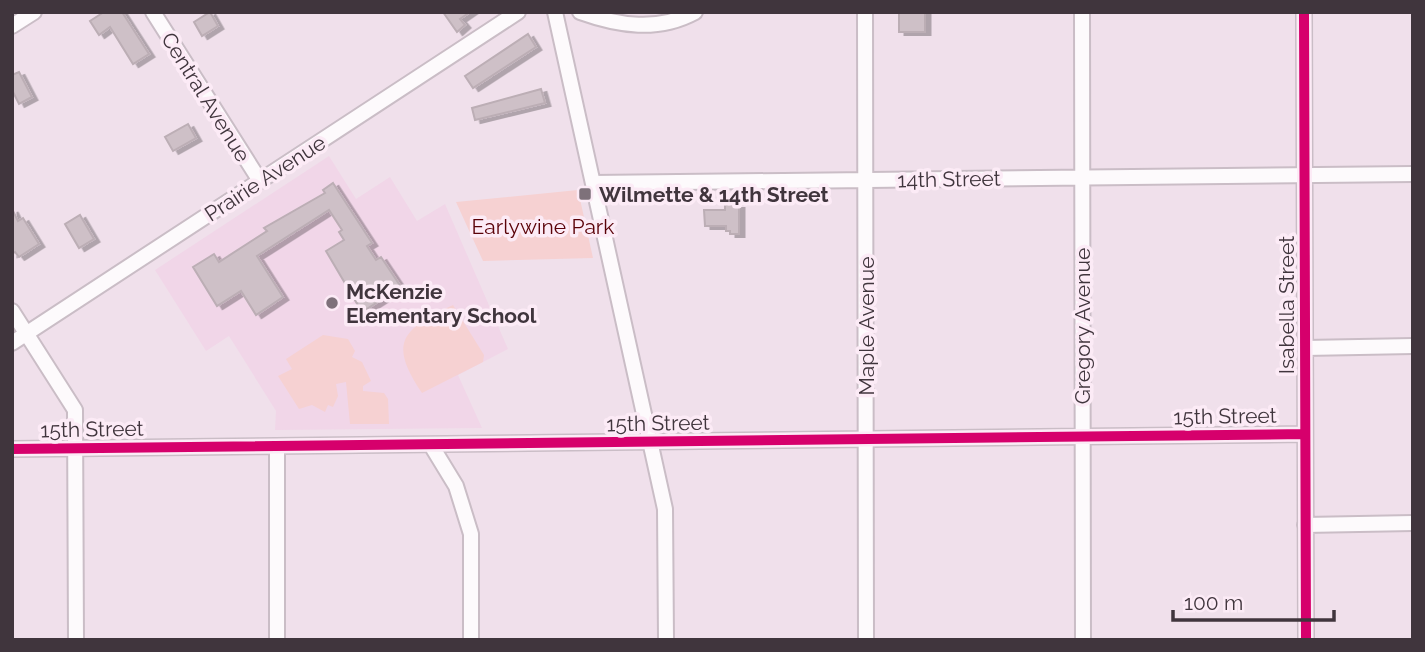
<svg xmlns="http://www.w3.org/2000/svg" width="1425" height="652" viewBox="0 0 1425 652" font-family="Raleway,sans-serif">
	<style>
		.built { fill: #f1d6e8 }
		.park { fill: #f6d1d2 }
		.building { fill: #cec0c7; stroke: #bcaeb5; stroke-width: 2; filter: url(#shadow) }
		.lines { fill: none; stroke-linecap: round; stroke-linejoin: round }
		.minor-casing { stroke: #cabdc6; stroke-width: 18 }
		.minor { stroke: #fdfafc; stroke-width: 14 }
		.cycleway-casing { stroke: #fcebf6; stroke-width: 15 }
		.cycleway { stroke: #d6006c; stroke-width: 10 }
		.poi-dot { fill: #7e717a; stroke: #fcebf6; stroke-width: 2.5 }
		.labels { text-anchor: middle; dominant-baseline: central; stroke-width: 7; stroke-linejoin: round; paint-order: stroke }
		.street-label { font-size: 21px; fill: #40353d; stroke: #fcebf6 }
		.poi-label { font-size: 21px; font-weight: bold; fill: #40353d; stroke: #fcebf6; text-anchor: start }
		.park-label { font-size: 21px; fill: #5a0208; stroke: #fcebf6 }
	</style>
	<defs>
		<filter id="shadow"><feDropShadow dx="5.5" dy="3" stdDeviation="0" flood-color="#0004"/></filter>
	</defs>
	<rect width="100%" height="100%" fill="#f0e0eb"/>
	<path class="built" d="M329 156 356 199 390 177 417 221 445 204 508 349 458 375 482 428 275 430 276 411 229 336 206 351 155 270Z"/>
	<path class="park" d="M578 190 593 258 483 261 456 202Z
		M453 305 484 355 483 362 422 393C386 340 405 329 453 305Z
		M323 335 348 339 355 351 352 357 362 362 371 381 363 386V391L384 393 388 399 389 424H350L346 382 336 384 338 396 333 407 328 405 325 412 312 405 299 409 278 376 292 369 286 359Z"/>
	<path class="building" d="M104 12H122L149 54 133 64 110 27 99 35 90 21Z
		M210 12 218 26 202 36 194 22Z
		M443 12H470L460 19 465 25 457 32Z
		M899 12H925V32H899Z
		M528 34 536 47 473 88 465 76Z
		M19 72 32 97 19 104 12 90V75Z
		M541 89 545 103 475 120 472 108Z
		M188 124 196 138 173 151 165 137Z
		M333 183 372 243 367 246 376 260 381 257 401 287 362 312 326 251 344 240 339 232 342 230 329 210 257 256 283 297 256 315 241 291 217 306 193 267 214 254 219 262 267 231 264 228 325 193 323 190Z
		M725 205H739V234H730V231H726V226H705L704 210H725Z
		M12 209 18 221 23 218 39 244 19 257 15 252 12 254Z
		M80 215 94 239 79 248 65 224Z"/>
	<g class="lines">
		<defs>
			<path id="minor" d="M153 12 260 181
				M555 12 665 509 666 640
				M580 12C619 26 658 32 695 12
				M865 12 866 640
				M1082 12 1083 640
				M1304 12 1306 640
				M12 26 34 12
				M593 183 1413 174
				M12 311 75 410 76 640
				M12 343 518 12
				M1305 348 1413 346
				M431 445 456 486 471 534V640
				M277 447V640
				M12 449 1305 434
				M1305 525 1413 523"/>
		</defs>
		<use href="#minor" class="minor-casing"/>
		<use href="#minor" class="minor"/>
		<defs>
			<path id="cycleway" d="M1304 12 1306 640
				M12 449 1305 434"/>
		</defs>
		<use href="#cycleway" class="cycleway-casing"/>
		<use href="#cycleway" class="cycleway"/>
	</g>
	<g class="poi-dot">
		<rect x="578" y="187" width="14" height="14" rx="3.5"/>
		<circle cx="332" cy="303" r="7"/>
	</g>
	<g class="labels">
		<g class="street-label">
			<text transform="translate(206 97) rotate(58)">Central Avenue</text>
			<text transform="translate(265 178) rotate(-33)">Prairie Avenue</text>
			<text transform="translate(949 179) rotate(-1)">14th Street</text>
			<text transform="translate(1286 305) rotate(-90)">Isabella Street</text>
			<text transform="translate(866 326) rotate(-90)">Maple Avenue</text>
			<text transform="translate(1082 326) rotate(-90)">Gregory Avenue</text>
			<text transform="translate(1225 416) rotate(-1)">15th Street</text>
			<text transform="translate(658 423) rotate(-1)">15th Street</text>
			<text transform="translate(92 429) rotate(-1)">15th Street</text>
		</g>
		<g class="poi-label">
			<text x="599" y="194">Wilmette &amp; 14th Street</text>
			<text x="346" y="291">McKenzie<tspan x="346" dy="24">Elementary School</tspan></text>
		</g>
		<g class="park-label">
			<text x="543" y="226">Earlywine Park</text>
		</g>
	</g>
	<rect width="1425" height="652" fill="none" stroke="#40353d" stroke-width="28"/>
	<path d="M1173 610v10h161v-10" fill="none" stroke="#40353d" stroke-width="3.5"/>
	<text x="1184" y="610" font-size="21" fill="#40353d" stroke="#fcebf6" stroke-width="5" paint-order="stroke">100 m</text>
</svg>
